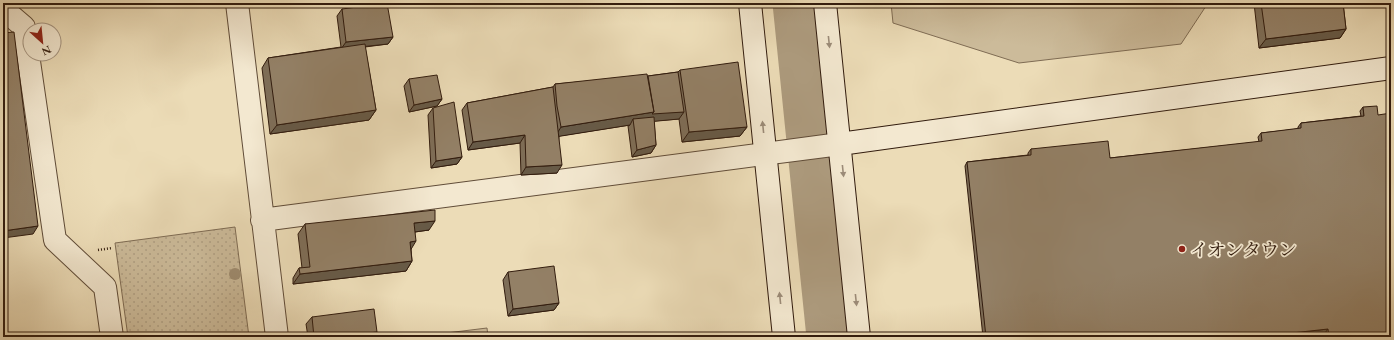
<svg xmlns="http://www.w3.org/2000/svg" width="1394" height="340" viewBox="0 0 1394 340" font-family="'EB Garamond','Noto Serif JP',serif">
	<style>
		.grass { fill: url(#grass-dots); stroke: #7f6c54 }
		.park { fill: url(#park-tufts); stroke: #7f6c54 }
		.pitch { fill: #ccbb9a; stroke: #7f6c54 }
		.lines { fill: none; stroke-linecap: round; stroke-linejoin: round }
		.stream { stroke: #7c6851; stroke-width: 7 }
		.river { stroke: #ad9b7e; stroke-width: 41 }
		.street-casing { stroke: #604c38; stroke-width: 24 }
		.secondary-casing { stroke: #321c0e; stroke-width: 24 }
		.path { stroke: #321c0e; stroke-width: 2.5; stroke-dasharray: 1 2; stroke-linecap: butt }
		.street { stroke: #f3e8d0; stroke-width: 22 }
		.secondary { stroke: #f3e8d0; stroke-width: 22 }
		.tree { fill: #9f8d71 }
		.wall { fill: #7e6e58; stroke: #321c0e }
		.shaded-wall { fill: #675a47; stroke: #321c0e }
		.building { fill: #938066; stroke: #321c0e }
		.oneway { fill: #9c8c79 }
		.poi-dot { fill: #8f2418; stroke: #f3e8d0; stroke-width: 1.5 }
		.labels { text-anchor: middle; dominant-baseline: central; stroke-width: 3.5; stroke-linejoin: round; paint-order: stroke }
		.poi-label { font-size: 18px; fill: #321c0e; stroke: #f3e8d0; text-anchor: start }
	</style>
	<defs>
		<pattern id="grass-dots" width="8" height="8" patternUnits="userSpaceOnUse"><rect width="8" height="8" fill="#ccbb9a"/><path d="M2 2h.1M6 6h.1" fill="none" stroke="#b0a084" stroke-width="1.8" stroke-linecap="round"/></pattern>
		<pattern id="park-tufts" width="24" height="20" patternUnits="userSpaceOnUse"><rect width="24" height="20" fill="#ccbb9a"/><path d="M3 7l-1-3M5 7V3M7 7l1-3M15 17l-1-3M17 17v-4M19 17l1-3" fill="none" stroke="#b0a084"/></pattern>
	</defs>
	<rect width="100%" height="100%" fill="#ecdcb7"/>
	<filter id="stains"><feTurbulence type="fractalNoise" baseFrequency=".005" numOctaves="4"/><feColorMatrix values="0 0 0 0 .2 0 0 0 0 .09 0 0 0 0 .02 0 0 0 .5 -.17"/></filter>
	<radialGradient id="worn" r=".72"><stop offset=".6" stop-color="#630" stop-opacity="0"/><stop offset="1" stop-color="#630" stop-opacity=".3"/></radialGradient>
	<path class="grass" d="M235 227 249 337H128L115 243Z"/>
	<path class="park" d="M487 328 488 337H414Z"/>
	<path class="pitch" d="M891 3H1208L1181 44 1019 63 893 23Z"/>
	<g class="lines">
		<path class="stream" d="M780 3 813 337"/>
		<path class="river" d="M793 3 827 337"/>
		<defs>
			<path id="street" d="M237 3 277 337
				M3 16 10 15 24 27 55 240 105 287 112 337
				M262 220 840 144"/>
			<path id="secondary" d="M750 3 784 337
				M825 3 859 337
				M840 144 1391 68"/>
		</defs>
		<use href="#street" class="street-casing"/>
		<use href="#secondary" class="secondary-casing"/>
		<path class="path" d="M98 250 112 248"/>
		<use href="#street" class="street"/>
		<use href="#secondary" class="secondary"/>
	</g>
	<circle class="tree" cx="235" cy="274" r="6"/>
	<path class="wall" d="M1254 3H1343L1346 29 1340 38 1259 48Z
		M342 9 393 37 388 44 365 47 376 110 369 120 270 134 262 68 268 58 341 47 337 16Z
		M680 70 747 127 740 136 682 142 679 119 654 121 656 145 651 153 632 157 628 126 630 125 559 136 557 173 521 175 520 143 468 150 462 110 467 103 553 87 555 84 648 76 678 72Z
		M409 79 442 99 437 106 409 112 404 86Z
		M1363 107 1391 337H1326L1325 333 1288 337H983L965 166 967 162 1028 155V153L1031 149 1110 158 1259 142 1258 137 1261 133 1298 129V127L1301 123 1361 116 1360 111Z
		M433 108 462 157 457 164 431 168 428 115Z
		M305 224 429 230 415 232 411 249 412 261 406 271 293 284V278L299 268H302L298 234Z
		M508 272 559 303 554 310 508 316 503 280Z
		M312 317 373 337H308L306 324Z"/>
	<path class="shaded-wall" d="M1346 29 1340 38 1259 48 1266 39Z
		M393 37 388 44 341 49 346 42Z
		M442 99 437 106 409 112 414 105Z
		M376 110 369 120 270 134 277 125Z
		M654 112H684L679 119 647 122 633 119 630 125 555 137 561 127Z
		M747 127 740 136 682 142 689 132Z
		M525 135 520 143 468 150 473 142Z
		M656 145 651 153 632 157 637 150Z
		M462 157 457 164 431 168 436 161Z
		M562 165 557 173 521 175 526 167Z
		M435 221 429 230 407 233 414 223Z
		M38 226 33 234 3 238V231Z
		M416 241 410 251V242Z
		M412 261 406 271 293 284 300 274Z
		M559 303 554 310 508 316 513 309Z
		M1328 329 1325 333 1288 337H1264L1265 336Z
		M377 332 373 337H335Z"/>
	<path class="building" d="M387 3 393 37 346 42 342 9Z
		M1261 3H1343L1346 29 1266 39Z
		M14 32 38 226 3 231V33Z
		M365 44 376 110 277 125 268 58Z
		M738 62 747 127 689 132 680 70Z
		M678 72 684 112 652 114 654 112 648 76Z
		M647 74 654 112 561 127 557 106 555 84Z
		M437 75 442 99 414 105 409 79Z
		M553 87 562 165 526 167 525 135 473 142 467 103Z
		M454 102 462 157 436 161 433 108Z
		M1377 106 1378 115 1391 113V337H1329L1328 329 1265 336V337H986L967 162 1031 155V149L1108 141 1110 158 1262 141 1261 133 1301 128V123L1364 116 1363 107Z
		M654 117 656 145 637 150 633 119Z
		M435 210V221L414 223 416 241 410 242 412 261 300 274 299 268 310 267 305 224Z
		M554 266 559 303 513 309 508 272Z
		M374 309 377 332 335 337H314L312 317Z"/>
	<defs><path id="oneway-solid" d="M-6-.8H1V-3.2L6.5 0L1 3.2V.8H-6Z"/></defs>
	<g class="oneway">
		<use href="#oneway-solid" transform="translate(829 42) rotate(84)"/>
		<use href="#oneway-solid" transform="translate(763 127) rotate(-96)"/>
		<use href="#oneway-solid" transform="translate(843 171) rotate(84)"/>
		<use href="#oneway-solid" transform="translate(780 298) rotate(-96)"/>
		<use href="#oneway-solid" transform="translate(856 300) rotate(84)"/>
	</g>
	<circle class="poi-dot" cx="1182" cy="249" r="4"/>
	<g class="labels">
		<g class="poi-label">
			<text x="1190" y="249">イオンタウン</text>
		</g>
	</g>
	<rect width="1394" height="340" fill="none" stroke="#ecdcb7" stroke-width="16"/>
	<rect x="4" y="4" width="1386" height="332" fill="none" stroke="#321c0e" stroke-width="2"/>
	<rect x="8" y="8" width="1378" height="324" fill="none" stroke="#321c0e"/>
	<g transform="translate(42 42) rotate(153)"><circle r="19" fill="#f3e8d0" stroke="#a69682"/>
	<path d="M0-3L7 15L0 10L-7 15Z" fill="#8f2418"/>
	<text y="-6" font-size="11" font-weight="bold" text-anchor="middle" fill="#321c0e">N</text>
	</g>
	<rect width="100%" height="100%" filter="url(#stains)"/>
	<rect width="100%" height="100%" fill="url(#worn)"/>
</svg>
